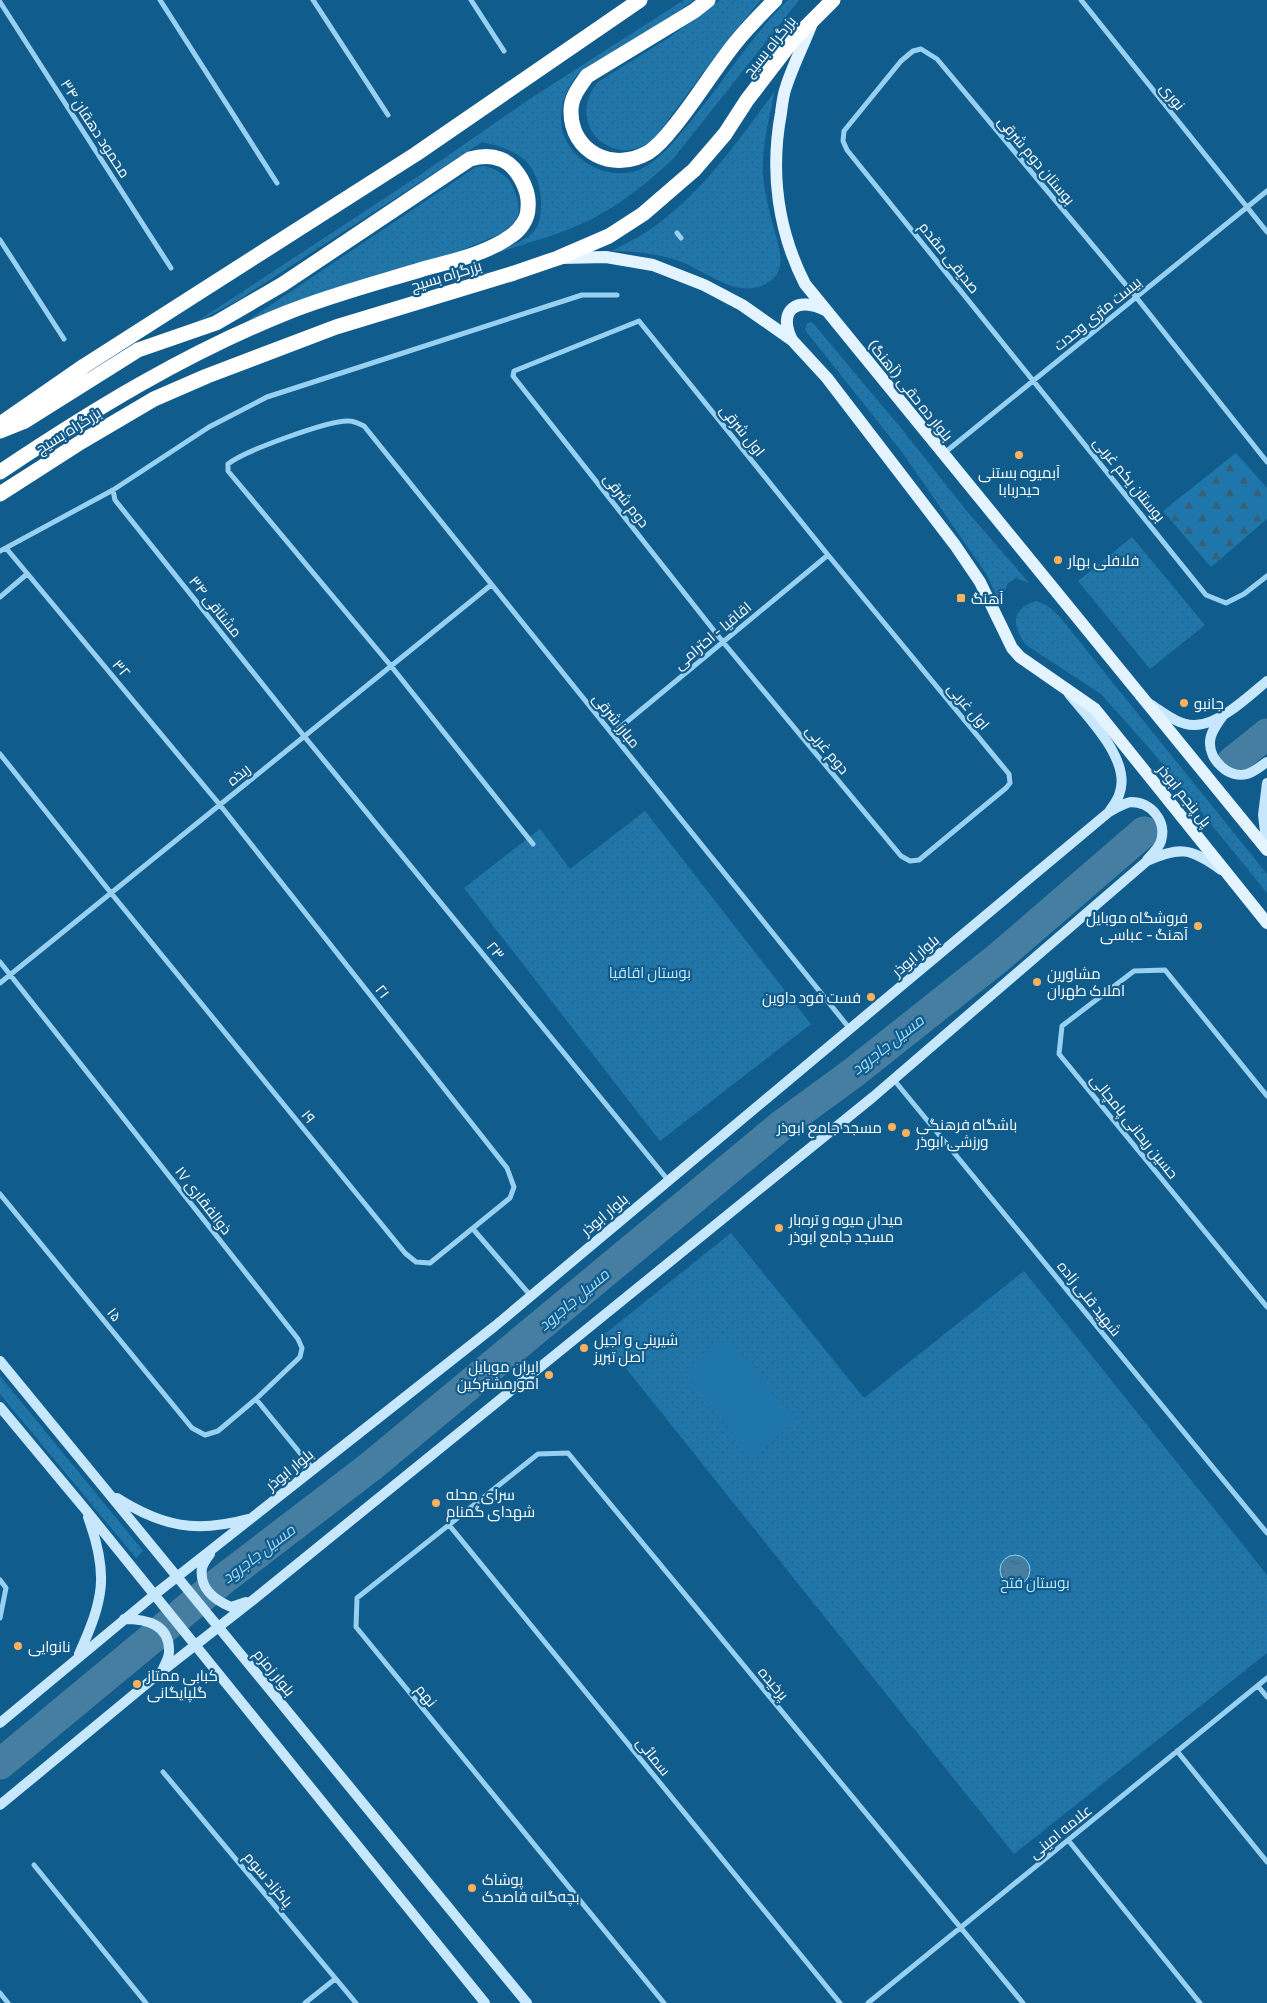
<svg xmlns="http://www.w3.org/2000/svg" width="1267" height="2003" viewBox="0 0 1267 2003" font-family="Commissioner,Cairo,sans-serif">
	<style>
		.green { fill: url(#green-dots) }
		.forest { fill: url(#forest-firs) }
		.pitch { fill: #1f76aa }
		.water { fill: url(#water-ripples); stroke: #89cff6 }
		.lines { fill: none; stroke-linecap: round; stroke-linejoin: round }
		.river { stroke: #467ea1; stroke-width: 31 }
		.street { stroke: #98d0f2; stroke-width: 5 }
		.secondary { stroke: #c7e7fc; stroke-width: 10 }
		.primary { stroke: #e3f3ff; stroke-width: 12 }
		.highway { stroke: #fff; stroke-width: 15 }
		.poi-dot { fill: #ffb259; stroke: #105c8d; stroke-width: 2 }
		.labels { text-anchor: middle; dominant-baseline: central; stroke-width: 4.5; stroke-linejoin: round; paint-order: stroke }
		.street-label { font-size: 15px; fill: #fff; stroke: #105c8d }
		.poi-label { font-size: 15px; fill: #fff; stroke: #105c8d; text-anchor: start }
		.park-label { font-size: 15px; fill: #bfe6fd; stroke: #105c8d }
		.water-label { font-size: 16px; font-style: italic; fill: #a3daf9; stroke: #105c8d }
	</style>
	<defs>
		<pattern id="green-dots" width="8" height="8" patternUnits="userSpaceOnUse" patternTransform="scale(1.25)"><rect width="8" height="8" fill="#1f76aa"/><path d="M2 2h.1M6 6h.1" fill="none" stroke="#385f76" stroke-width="1.8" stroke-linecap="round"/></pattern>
		<pattern id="forest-firs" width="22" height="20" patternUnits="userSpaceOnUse" patternTransform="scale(1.25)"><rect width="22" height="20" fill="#1f76aa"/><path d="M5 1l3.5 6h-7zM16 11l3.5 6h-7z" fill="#385f76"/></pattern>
		<pattern id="water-ripples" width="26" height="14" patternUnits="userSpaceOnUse" patternTransform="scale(1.25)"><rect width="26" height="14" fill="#467ea1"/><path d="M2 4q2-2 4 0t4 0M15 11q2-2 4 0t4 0" fill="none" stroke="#496576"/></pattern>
	</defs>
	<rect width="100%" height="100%" fill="#105c8d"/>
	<path class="green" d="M684 0H694C667 21 636 36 608 55 599 60 587 66 579 73 566 88 558 108 562 129 569 162 612 184 643 168 662 158 677 138 691 121 724 81 751 36 788 0H799L673 159C644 186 610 213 572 228 547 238 521 245 496 253 507 247 527 241 535 230 541 222 541 210 541 201 539 162 517 149 482 142L240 299 190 326 420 175 528 100Z
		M720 0H761L729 38 653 140C611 172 564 122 598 82L670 37Z
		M775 91C769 118 762 145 763 173 764 193 770 213 775 233 778 243 782 255 780 266 779 272 775 278 770 281 742 303 706 271 679 261 658 254 634 251 612 251 626 243 642 236 655 226 705 190 739 139 775 91Z
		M485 166C499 170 510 177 515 192 519 205 522 216 511 226 502 234 491 238 481 242 436 262 387 272 340 287 309 297 278 309 247 321L476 167Z
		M812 322 905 433 965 509 1029 583 1016 578 1008 583 1000 604 987 575 902 452 805 330 807 323Z
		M1132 537 1205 625 1150 669 1078 581Z
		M1036 601 1048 606 1059 616 1267 874V893L1150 749 1101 694 1026 645C1012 626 1010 609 1036 601Z
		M645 811 811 1024 660 1141 464 888 540 829 570 869Z
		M731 1233 864 1398 1024 1271 1267 1575V1653L1014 1854 601 1337Z
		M0 1376 143 1551 136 1558 0 1394Z"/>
	<path class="forest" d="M1236 453 1267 488V519L1211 567 1163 511Z"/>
	<path class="pitch" d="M728 1338 795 1421 751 1456 684 1372Z"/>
	<path class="water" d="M1000 1570a15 15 0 1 1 30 0a15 15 0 1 1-30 0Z"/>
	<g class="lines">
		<path class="river" d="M1232 762 1267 734
			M0 1764 221 1581 370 1467 782 1125 853 1073 998 958 1144 832"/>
		<path class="street" d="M160 0 277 183
			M313 0 388 115
			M471 0 504 51
			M1081 0 1267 232
			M0 2 171 268
			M677 233 681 238
			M0 240 64 339
			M639 321 828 555 1009 774 1010 783 1006 788 919 860 910 861 901 856 723 642 513 376 514 371Z
			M943 454 1267 191
			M1267 462 1136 297 937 59 921 49 913 51 901 61 844 131 843 141 847 150 1206 595 1226 603 1244 594 1267 576
			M113 490 115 500 304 736 668 1180
			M0 551 113 490 209 427 267 397 582 295H617
			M0 597 27 574
			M612 734 828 555
			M0 754 111 893 405 1253 416 1262 430 1263 510 1198 514 1187 507 1168 220 805 6 548
			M533 844 391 666 228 471V464C244 451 329 420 349 421 354 421 360 424 364 426L850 1029
			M0 962 298 1339 302 1348 300 1357 256 1399 218 1431 205 1435 192 1428 0 1194
			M0 983 491 585
			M894 1080 1267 1533
			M1267 1096 1165 970 1134 971 1062 1026 1059 1054 1267 1307
			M473 1229 530 1295
			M256 1399 313 1469
			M449 1525 840 2003
			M0 1580 6 1588 0 1618
			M1258 1686 1267 1697
			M1177 1751 1267 1862
			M163 1772 356 2003
			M1068 1840 1200 2003
			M34 1865 146 2003
			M0 1993 8 2003
			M305 2003 335 1979
			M664 2003 356 1627 357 1598 538 1454 568 1453 1023 2003
			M868 2003 1267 1678"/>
		<path class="secondary" d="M1150 704C1163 712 1179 726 1195 725 1219 725 1249 696 1267 681
			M1222 717C1217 724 1210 733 1210 742 1209 760 1229 779 1247 774 1254 772 1261 766 1267 762
			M1109 812C1116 808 1124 803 1131 802 1151 802 1167 821 1161 841 1159 848 1152 854 1147 860
			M1267 849 1263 815 1267 783
			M0 1361 527 2003
			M0 1407 85 1509 485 2003
			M117 1498C163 1527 196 1533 248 1519
			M210 1554C207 1558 203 1564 202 1568 199 1589 215 1600 231 1607L246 1602
			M124 1619C146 1619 170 1624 169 1652 169 1658 164 1666 162 1671
			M79 1654C104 1599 109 1574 88 1517
			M0 1723 154 1595 495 1326 1109 812C1112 807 1117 801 1119 795 1133 761 1088 718 1069 694
			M0 1805 161 1672 253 1600 873 1097 1147 861C1180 846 1191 848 1221 870"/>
		<path class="primary" d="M812 23C804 44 793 65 786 87 783 95 782 105 781 113 770 172 778 231 805 284L1267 850
			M561 258 606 257 653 265 704 285 742 305 792 340 827 378 955 545 980 582 1012 648 1020 657 1095 709 1267 923
			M792 340C777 310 797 296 825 310"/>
		<path class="highway" d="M708 0 694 11 587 76C580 86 571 97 571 110 570 153 614 173 649 152 660 145 668 134 676 124 697 98 715 68 736 42 748 27 762 13 775 0
			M0 424 84 366 416 154 640 0
			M0 431 25 421 138 350 216 323 283 284 470 159C480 156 490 155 500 159 517 165 530 190 528 208 528 219 520 230 511 236 486 254 452 261 423 269 377 283 331 295 286 313 184 354 91 411 0 472
			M0 494 81 442 154 399 207 376 336 327 514 273 558 258 609 236 643 214 694 170 725 134 747 100 793 40 833 0"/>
	</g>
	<g class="poi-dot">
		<circle cx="1019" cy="455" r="5"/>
		<circle cx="1058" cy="560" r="5"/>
		<rect x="956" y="593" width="10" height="10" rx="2.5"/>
		<circle cx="1184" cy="703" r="5"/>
		<circle cx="1198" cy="926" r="5"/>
		<circle cx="1037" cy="982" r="5"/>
		<circle cx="871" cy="997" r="5"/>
		<circle cx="892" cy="1127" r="5"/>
		<circle cx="906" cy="1133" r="5"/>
		<circle cx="779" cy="1228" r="5"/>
		<circle cx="584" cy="1348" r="5"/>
		<circle cx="549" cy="1375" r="5"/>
		<circle cx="436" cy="1503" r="5"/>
		<circle cx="18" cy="1646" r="5"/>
		<circle cx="137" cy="1684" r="5"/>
		<circle cx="472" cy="1888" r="5"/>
	</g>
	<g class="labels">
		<g class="street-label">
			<text transform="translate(769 46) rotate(-51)">بزرگراه بسیج</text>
			<text transform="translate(1173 96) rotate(51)">نوری</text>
			<text transform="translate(96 128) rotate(57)">محمود دهقان ۳۴</text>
			<text transform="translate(1037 160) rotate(50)">بوستان دوم شرقی</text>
			<text transform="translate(950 257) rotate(51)">صدیقی مقدم</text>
			<text transform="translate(446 275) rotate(-17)">بزرگراه بسیج</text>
			<text transform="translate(1097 313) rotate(-39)">بیست متری وحدت</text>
			<text transform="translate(911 390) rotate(51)">بلوار ده حقی (آهنگ)</text>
			<text transform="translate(68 430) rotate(-32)">بزرگراه بسیج</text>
			<text transform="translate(743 430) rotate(51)">اول شرقی</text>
			<text transform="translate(1130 479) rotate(51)">بوستان یکم غربی</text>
			<text transform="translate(627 500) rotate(52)">دوم شرقی</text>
			<text transform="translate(216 606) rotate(51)">۳۴ مشتاقی</text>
			<text transform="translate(712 635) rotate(-40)">اقاقیا - احترامی</text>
			<text transform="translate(122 668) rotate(50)">۳۲</text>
			<text transform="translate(969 706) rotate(50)">اول غربی</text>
			<text transform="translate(617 720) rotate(51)">مبارز شرقی</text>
			<text transform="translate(828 749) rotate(50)">دوم غربی</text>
			<text transform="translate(238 774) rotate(-39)">ربذه</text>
			<text transform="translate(1185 795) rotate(51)">پل پنجم ابوذر</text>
			<text transform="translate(496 950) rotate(51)">۲۳</text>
			<text transform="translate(915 955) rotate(-40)">بلوار ابوذر</text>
			<text transform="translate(383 991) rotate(52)">۲۱</text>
			<text transform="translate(309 1116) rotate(51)">۱۹</text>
			<text transform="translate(1135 1126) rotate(51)">حسین ریحانی پامچالی</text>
			<text transform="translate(204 1200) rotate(52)">ذوالفقاری ۱۷</text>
			<text transform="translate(604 1214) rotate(-40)">بلوار ابوذر</text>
			<text transform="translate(1090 1298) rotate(51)">شهید قلی زاده</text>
			<text transform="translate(115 1314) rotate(51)">۱۵</text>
			<text transform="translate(289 1469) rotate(-39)">بلوار ابوذر</text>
			<text transform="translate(275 1672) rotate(51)">بلوار زمزم</text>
			<text transform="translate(774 1683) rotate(50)">پرخیده</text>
			<text transform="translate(427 1695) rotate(51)">نهم</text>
			<text transform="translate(654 1756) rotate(51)">سمائی</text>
			<text transform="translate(1060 1831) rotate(-39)">علامه امینی</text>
			<text transform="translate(269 1879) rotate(50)">پاکزاد سوم</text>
		</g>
		<g class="poi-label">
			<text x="1019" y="472" text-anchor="middle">آبمیوه بستنی<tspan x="1019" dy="17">حیدربابا</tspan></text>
			<text x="1068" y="560">فلافلی بهار</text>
			<text x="971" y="598">آهنگ</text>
			<text x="1194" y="703">جانبو</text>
			<text x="1188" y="917" text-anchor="end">فروشگاه موبایل<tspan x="1188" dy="17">آهنگ - عباسی</tspan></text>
			<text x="1047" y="973">مشاورین<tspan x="1047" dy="17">املاک طهران</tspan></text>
			<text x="861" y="997" text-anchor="end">فست فود داوین</text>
			<text x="916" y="1124">باشگاه فرهنگی<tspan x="916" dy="17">ورزشی ابوذر</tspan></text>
			<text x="882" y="1127" text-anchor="end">مسجد جامع ابوذر</text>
			<text x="789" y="1219">میدان میوه و تره‌بار<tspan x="789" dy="17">مسجد جامع ابوذر</tspan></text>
			<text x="594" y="1339">شیرینی و آجیل<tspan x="594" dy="17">اصل تبریز</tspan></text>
			<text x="539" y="1366" text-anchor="end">ایران موبایل<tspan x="539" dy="17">امورمشترکین</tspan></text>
			<text x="446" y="1494">سرای محله<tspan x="446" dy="17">شهدای گمنام</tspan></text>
			<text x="28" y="1646">نانوایی</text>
			<text x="147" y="1675">کبابی ممتاز<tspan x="147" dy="17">گلپایگانی</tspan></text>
			<text x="482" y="1879">پوشاک<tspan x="482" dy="17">بچه‌گانه قاصدک</tspan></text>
		</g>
		<g class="park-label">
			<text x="650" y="972">بوستان اقاقیا</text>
			<text x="1035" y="1582">بوستان فتح</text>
		</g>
		<g class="water-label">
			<text transform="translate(887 1044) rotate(-38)">مسیل جاجرود</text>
			<text transform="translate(573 1299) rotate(-40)">مسیل جاجرود</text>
			<text transform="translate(258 1553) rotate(-37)">مسیل جاجرود</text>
		</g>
	</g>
</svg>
